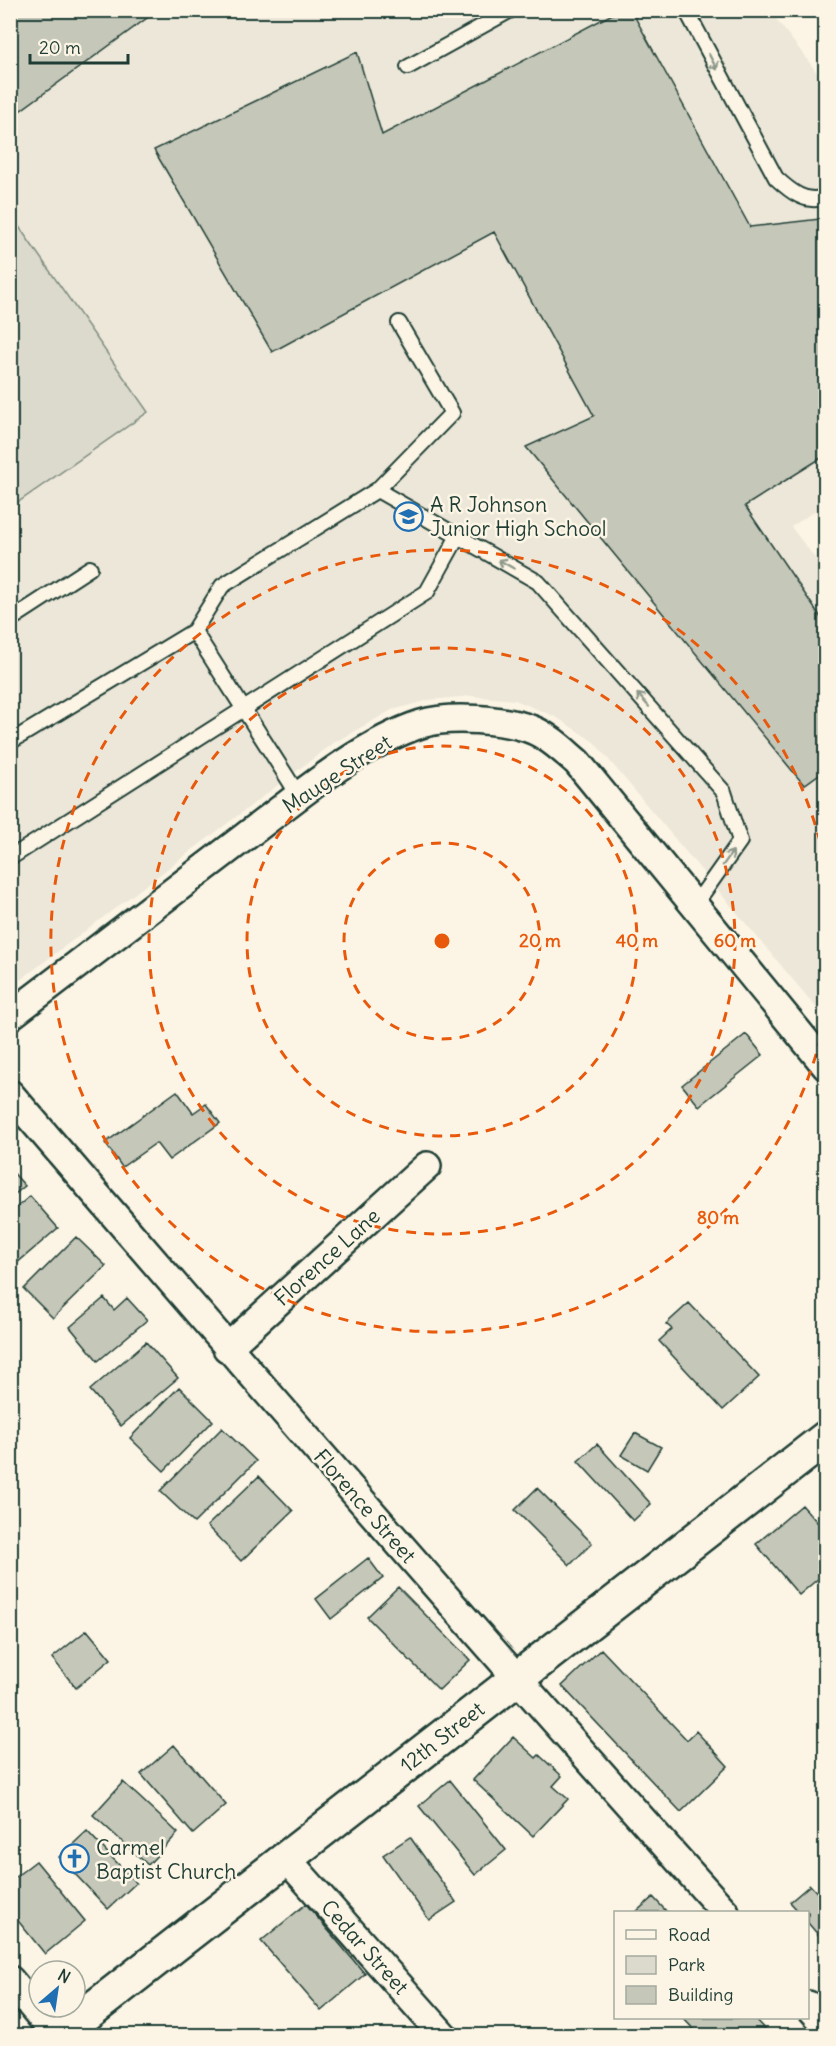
<svg xmlns="http://www.w3.org/2000/svg" width="836" height="2046" viewBox="0 0 836 2046" font-family="Delius,sans-serif">
	<style>
		.built { fill: #ece7d8 }
		.green { fill: #dcdacc; stroke: #7e8c80; stroke-width: 1.5 }
		.building { fill: #c5c7b9; stroke: #1f3d34; stroke-width: 1.5 }
		.lines { fill: none; stroke-linecap: round; stroke-linejoin: round }
		.service-casing { stroke: #1f3d34; stroke-width: 18 }
		.minor-casing { stroke: #1f3d34; stroke-width: 32 }
		.tertiary-casing { stroke: #1f3d34; stroke-width: 38 }
		.service { stroke: #fcf5e5; stroke-width: 14 }
		.minor { stroke: #fcf5e5; stroke-width: 27 }
		.tertiary { stroke: #fcf5e5; stroke-width: 33 }
		.oneway { stroke: #8e998c }
		.ring { fill: none; stroke: #e8590c; stroke-width: 3; stroke-dasharray: 10 8 }
		.labels { text-anchor: middle; dominant-baseline: central; stroke-width: 5; stroke-linejoin: round; paint-order: stroke }
		.poi-label { font-size: 21px; fill: #1f3d34; stroke: #fcf5e5; text-anchor: start }
		.street-label { font-size: 21px; fill: #1f3d34; stroke: #fcf5e5 }
		.centre { fill: #e8590c; stroke: #fcf5e5; stroke-width: 3 }
		.ring-label { font-size: 18px; text-anchor: middle; font-weight: bold; fill: #e8590c; stroke: #fcf5e5; stroke-width: 5; stroke-linejoin: round; paint-order: stroke }
	</style>
	<rect width="100%" height="100%" fill="#fcf5e5"/>
	<filter id="ink" filterUnits="userSpaceOnUse"><feTurbulence type="fractalNoise" baseFrequency=".0167" numOctaves="2"/><feDisplacementMap in="SourceGraphic" scale="12" xChannelSelector="R" yChannelSelector="G"/><feConvolveMatrix kernelMatrix="1 2 1 2 8 2 1 2 1" color-interpolation-filters="sRGB"/></filter>
	<g filter="url(#ink)">
		<path class="built" d="M11 11H770L825 83V504L791 527 825 571V1018L594 742 556 717 515 700 471 696 429 700 392 710 335 742 11 987Z"/>
		<path class="green" d="M15 221 148 412 11 507 10 225Z"/>
		<path class="building" d="M10 10H158L10 118Z
			M620 10H631L750 227 820 219 826 229V455L745 506 826 625V769L804 785 526 447 594 416 494 232 272 352 154 150 357 52 382 135Z
			M746 1034 763 1055 699 1106 682 1085Z
			M177 1091 193 1113 206 1104 220 1123 169 1160 156 1143 122 1167 105 1143Z
			M10 1169 25 1186 10 1198Z
			M30 1196 58 1228 10 1269V1213Z
			M76 1237 106 1266 53 1318 24 1289Z
			M104 1298 114 1310 127 1298 147 1320 98 1361 70 1327Z
			M689 1303 759 1377 723 1410 659 1341 672 1329 666 1324Z
			M146 1342 178 1378 121 1426 90 1390Z
			M179 1387 213 1421 164 1471 130 1438Z
			M222 1428 256 1461 194 1523 160 1491Z
			M635 1433 661 1447 647 1470 621 1455Z
			M597 1444 651 1504 633 1521 578 1461Z
			M259 1476 293 1511 241 1561 207 1526Z
			M537 1488 592 1543 570 1565 515 1510Z
			M802 1505 826 1532V1572L799 1595 756 1544Z
			M368 1558 383 1578 331 1619 316 1599Z
			M398 1587 470 1660 439 1690 367 1617Z
			M87 1630 111 1659 76 1688 52 1658Z
			M601 1649 687 1740 696 1731 728 1766 681 1812 562 1686Z
			M513 1737 536 1758 539 1755 562 1776 553 1786 568 1799 533 1836 473 1780Z
			M174 1745 226 1805 193 1834 141 1774Z
			M450 1780 506 1850 475 1875 419 1806Z
			M123 1782 178 1833 148 1865 93 1815Z
			M87 1831 136 1883 108 1909 59 1857Z
			M410 1837 456 1902 429 1920 383 1855Z
			M36 1861 85 1921 45 1954 10 1911V1881Z
			M810 1885 826 1902V1944L808 1923V1912H799L790 1902Z
			M653 1897 667 1912H636Z
			M306 1904 365 1974 321 2011 261 1941Z
			M683 2018H754L771 2036H700Z"/>
		<g class="lines">
			<defs>
				<path id="service" d="M686 10 776 178C789 190 807 206 826 196
					M408 67 511 10
					M377 490 452 413 399 323
					M10 620 90 568
					M10 742 194 631
					M299 796 194 631 222 586 377 490 538 582 724 792 740 841 694 906
					M10 858 427 592 458 536"/>
				<path id="minor" d="M10 1016C88 957 165 898 242 839 294 800 359 744 421 724 449 715 505 719 533 730 550 737 564 751 577 762L826 1066
					M10 1094C246 1369 483 1643 725 1912
					M227 1348 427 1166
					M286 1858 444 2036
					M10 1980 57 2036
					M808 2005 826 2025"/>
				<path id="tertiary" d="M58 2036 826 1438"/>
			</defs>
			<use href="#service" class="service-casing"/>
			<use href="#minor" class="minor-casing"/>
			<use href="#tertiary" class="tertiary-casing"/>
			<use href="#service" class="service"/>
			<use href="#minor" class="minor"/>
			<use href="#tertiary" class="tertiary"/>
		</g>
		<defs><path id="oneway-shaft" d="M-6 0H5M1.5-3L5.5 0L1.5 3" fill="none" stroke-width="1.6" stroke-linecap="round" stroke-linejoin="round" transform="scale(1.5)"/></defs>
		<g class="oneway">
			<use href="#oneway-shaft" transform="translate(713 62) rotate(62)"/>
			<use href="#oneway-shaft" transform="translate(506 564) rotate(-150)"/>
			<use href="#oneway-shaft" transform="translate(643 700) rotate(-132)"/>
			<use href="#oneway-shaft" transform="translate(728 858) rotate(-55)"/>
		</g>
	</g>
	<g class="ring">
		<circle cx="442" cy="941" r="98"/>
		<circle cx="442" cy="941" r="195"/>
		<circle cx="442" cy="941" r="293"/>
		<path d="M825 1019A391 391 0 1 1 825 863"/>
	</g>
	<defs>
		<symbol id="school-ring" viewBox="-11 -11 22 22"><circle r="9.5" fill="#fcf5e5" stroke="#1f6fb2" stroke-width="1.5"/><path d="M0-5L7-2L0 1L-7-2ZM-4 1L0 2.5L4 1V4Q0 6-4 4Z" fill="#1f6fb2"/></symbol>
		<symbol id="church-ring" viewBox="-11 -11 22 22"><circle r="9.5" fill="#fcf5e5" stroke="#1f6fb2" stroke-width="1.5"/><path d="M-1.2-6h2.4v3.5h3.3v2.4h-3.3V6h-2.4V-.1h-3.3v-2.4h3.3Z" fill="#1f6fb2"/></symbol>
	</defs>
	<g fill-rule="evenodd">
		<use href="#school-ring" x="392" y="500" width="33" height="33"/>
		<use href="#church-ring" x="58" y="1842" width="33" height="33"/>
	</g>
	<g class="labels">
		<g class="poi-label">
			<text x="430" y="504">A R Johnson<tspan x="430" dy="24">Junior High School</tspan></text>
			<text x="96" y="1847">Carmel<tspan x="96" dy="24">Baptist Church</tspan></text>
		</g>
		<g class="street-label">
			<text transform="translate(337 774) rotate(-33)">Mauge Street</text>
			<text transform="translate(327 1257) rotate(-42)">Florence Lane</text>
			<text transform="translate(365 1506) rotate(49)">Florence Street</text>
			<text transform="translate(442 1737) rotate(-38)">12th Street</text>
			<text transform="translate(365 1947) rotate(48)">Cedar Street</text>
		</g>
	</g>
	<circle cx="442" cy="941" r="9" class="centre"/>
	<g class="ring-label">
		<text x="540" y="947">20 m</text>
		<text x="637" y="947">40 m</text>
		<text x="735" y="947">60 m</text>
		<text x="718" y="1224">80 m</text>
	</g>
	<rect width="836" height="2046" fill="none" stroke="#fcf5e5" stroke-width="36"/>
	<rect x="18" y="18" width="800" height="2010" fill="none" stroke="#1f3d34" stroke-width="2" filter="url(#ink)"/>
	<rect x="614" y="1911" width="195" height="108" fill="#fcf5e5" stroke="#a4ab9e" stroke-width="1.5"/>
	<rect x="626" y="1930" width="30" height="9" fill="#fcf5e5" stroke="#a4ab9e" stroke-width="1.5"/>
	<text x="668" y="1941" font-size="18" fill="#1f3d34">Road</text>
	<rect x="626" y="1956" width="30" height="18" fill="#dcdacc" stroke="#a4ab9e" stroke-width="1.5"/>
	<text x="668" y="1971" font-size="18" fill="#1f3d34">Park</text>
	<rect x="626" y="1986" width="30" height="18" fill="#c5c7b9" stroke="#a4ab9e" stroke-width="1.5"/>
	<text x="668" y="2001" font-size="18" fill="#1f3d34">Building</text>
	<g transform="translate(57 1989) rotate(29)"><circle r="28" fill="#fcf5e5" stroke="#a4ab9e" stroke-width="1.5"/>
	<path d="M0-4.5L10 22L0 15L-10 22Z" fill="#1f6fb2"/>
	<text y="-9" font-size="16" font-weight="bold" text-anchor="middle" fill="#1f3d34">N</text>
	</g>
	<path d="M30 54v9h98v-9" fill="none" stroke="#1f3d34" stroke-width="3"/>
	<text x="39" y="54" font-size="18" fill="#1f3d34" stroke="#fcf5e5" stroke-width="4.5" paint-order="stroke">20 m</text>
</svg>
